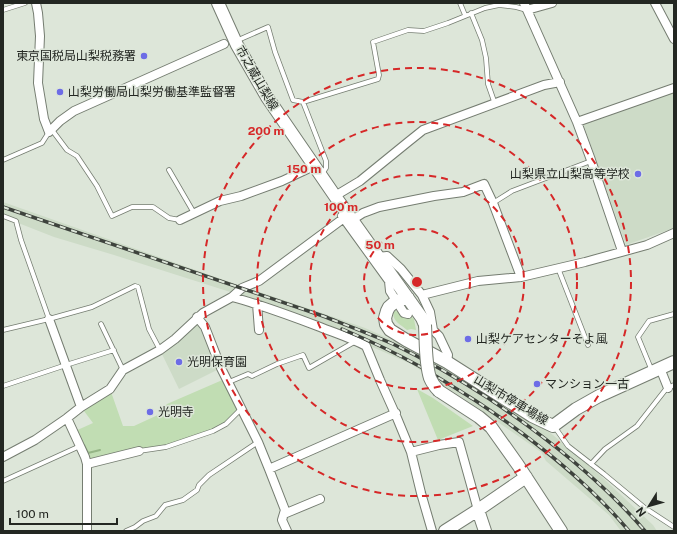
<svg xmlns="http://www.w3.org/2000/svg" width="677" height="534" viewBox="0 0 677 534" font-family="'Public Sans','Noto Sans JP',sans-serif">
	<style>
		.built { fill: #cddbc7 }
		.green { fill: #c1ddb3 }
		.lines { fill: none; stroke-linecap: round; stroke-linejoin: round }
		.stream { stroke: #95b586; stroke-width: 2 }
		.lane-casing { stroke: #757d71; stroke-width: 5.5 }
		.street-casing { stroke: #757d71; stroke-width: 10 }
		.secondary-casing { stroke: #757d71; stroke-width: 14 }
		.lane { stroke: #fff; stroke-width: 4 }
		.street { stroke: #fff; stroke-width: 8 }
		.secondary { stroke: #fff; stroke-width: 12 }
		.rail-casing { stroke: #3e433d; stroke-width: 3.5 }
		.rail { stroke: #dde6d9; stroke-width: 2; stroke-dasharray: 6; stroke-linecap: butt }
		.secondary-bridge-casing { stroke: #757d71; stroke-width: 14; stroke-linecap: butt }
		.secondary-bridge { stroke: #fff; stroke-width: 12 }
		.ring { fill: none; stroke: #d62828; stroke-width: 2; stroke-dasharray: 7 5 }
		.poi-dot { fill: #6d6ce6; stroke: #dde6d9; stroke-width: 1.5 }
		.labels { text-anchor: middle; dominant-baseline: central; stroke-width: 3; stroke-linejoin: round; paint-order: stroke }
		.poi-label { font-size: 12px; fill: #232722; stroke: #dde6d9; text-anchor: start }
		.street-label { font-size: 12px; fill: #232722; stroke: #dde6d9 }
		.centre { fill: #d62828; stroke: #dde6d9; stroke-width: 2 }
		.ring-label { font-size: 12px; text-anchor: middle; font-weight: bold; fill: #d62828; stroke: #dde6d9; stroke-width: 3; stroke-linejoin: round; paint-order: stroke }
	</style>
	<rect width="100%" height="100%" fill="#dde6d9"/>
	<path class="built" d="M674 90V228L626 245 582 120Z
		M3 202 241 286 319 312 365 328 392 340 464 378 526 416 553 435 603 478 653 525 657 531H621L609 515 546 461 541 452 475 406 411 364 359 341 246 297 114 255 54 237 3 217Z
		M197 317 221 368 179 389 160 350Z"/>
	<path class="green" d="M394 309 396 311 406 317 411 316 414 319 416 330 411 329 407 330C399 323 391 321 394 309Z
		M227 378 241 409 226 424 166 447 87 464 73 432 93 423 81 407 110 389 123 426H134L160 414 167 404Z
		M417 389 433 398 473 426 438 440Z"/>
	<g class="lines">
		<path class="stream" d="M84 445 88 453 100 450"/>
		<defs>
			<path id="lane" d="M460 3 465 15
				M3 10 25 3
				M471 13 482 40 486 58 488 84 495 104
				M236 41 268 27 275 52 293 100 303 102 378 79 379 75 373 42 408 30 424 31 448 23 485 8 499 5 516 7 527 10
				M303 102 326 161V168L322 174
				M52 130 67 150 77 156 97 186 112 216 132 207H153L169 218 180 220
				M3 160 42 143 49 132
				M169 170 194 213
				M493 203 512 191 591 161
				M3 216 16 221 21 240 49 319
				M558 268 588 345
				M101 324 123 370
				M3 330 49 319 92 307 135 286 138 287 149 329 160 350
				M652 371 638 337 649 321 674 314
				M229 382 248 374 252 376 277 364 303 355 309 368 356 341
				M3 386 66 365 114 350
				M554 426 568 446 604 474 645 508 674 527
				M139 451 166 447 213 431 226 424 241 409
				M591 464 605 449 637 426 666 389 674 385
				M3 481 80 446
				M126 531 135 527 143 521 156 516 165 505 183 500 197 490 199 485 209 475 258 442"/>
			<path id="street" d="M36 3 38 13 40 36 38 83 44 119 49 132 60 121 74 111 224 44
				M524 3 577 122 591 160 622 251
				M655 3 674 39
				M527 10 552 3
				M577 122 674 88
				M335 196 360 181 408 142 423 130 544 85 560 82
				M342 216 389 281 390 291 404 313 408 314
				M180 220 220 201 241 196 282 181 314 166
				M352 220 363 213 379 207 434 196 463 192 484 184 493 203 521 277
				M378 257 387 256 401 269 422 295 430 312 433 330 439 336 448 355 447 362
				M422 295 478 281 521 277 585 262 647 245 674 233
				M232 297C262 305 291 316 320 327 335 333 351 338 366 346L380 380 397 418 411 452 421 493 432 531
				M257 304 259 330
				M197 317 205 327 221 368 258 442 269 469 285 510 282 520 287 531
				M49 319 81 407
				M660 368 668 388
				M67 418 85 457 87 464V531
				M411 452 439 445 459 442 478 510
				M3 457 35 440 67 418 81 407 110 389 123 370 160 350 175 339 203 313 232 297 242 288 259 281 348 215
				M87 464 139 451
				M269 469 396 413
				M284 514 320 499"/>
			<path id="secondary" d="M218 3 237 45 267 97 337 199 422 318 425 325
				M408 298 396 301 389 307 387 311 385 318 386 324 390 330 406 340 447 362 532 416 553 426 576 409 599 396 674 362
				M439 391 479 417 491 427 518 465 561 531
				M478 510 485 531
				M445 531 478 510 526 477"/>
		</defs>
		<use href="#lane" class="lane-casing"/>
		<use href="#street" class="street-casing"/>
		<use href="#secondary" class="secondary-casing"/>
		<use href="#lane" class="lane"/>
		<use href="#street" class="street"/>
		<use href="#secondary" class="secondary"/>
		<defs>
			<path id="rail" d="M3 207 323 316C346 325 370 334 393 344 426 360 457 378 488 398 545 436 600 479 645 531
				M342 329C368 340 394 352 419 366 438 377 457 389 476 401 532 438 585 479 629 531"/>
		</defs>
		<use href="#rail" class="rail-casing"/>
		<use href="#rail" class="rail"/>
		<defs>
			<path id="secondary-bridge" d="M425 325C426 341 425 363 430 378 432 383 435 387 439 391"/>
		</defs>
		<use href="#secondary-bridge" class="secondary-bridge-casing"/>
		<use href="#secondary-bridge" class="secondary-bridge"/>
	</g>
	<g class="ring">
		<circle cx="417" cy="282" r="53"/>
		<circle cx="417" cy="282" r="107"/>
		<circle cx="417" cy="282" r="160"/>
		<circle cx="417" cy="282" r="214"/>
	</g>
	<g class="poi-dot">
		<circle cx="144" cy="56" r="4"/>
		<circle cx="60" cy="92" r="4"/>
		<circle cx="638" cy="174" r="4"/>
		<circle cx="468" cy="339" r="4"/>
		<circle cx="179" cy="362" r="4"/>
		<circle cx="537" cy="384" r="4"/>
		<circle cx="150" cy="412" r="4"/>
	</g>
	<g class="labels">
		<g class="poi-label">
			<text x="136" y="56" text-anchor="end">東京国税局山梨税務署</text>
			<text x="68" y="92">山梨労働局山梨労働基準監督署</text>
			<text x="630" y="174" text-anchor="end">山梨県立山梨高等学校</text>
			<text x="476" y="339">山梨ケアセンターそよ風</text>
			<text x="187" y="362">光明保育園</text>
			<text x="545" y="384">マンション一古</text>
			<text x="158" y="412">光明寺</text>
		</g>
		<g class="street-label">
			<text transform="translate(257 78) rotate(60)">市之蔵山梨線</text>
			<text transform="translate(511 400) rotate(31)">山梨市停車場線</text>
		</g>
	</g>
	<circle cx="417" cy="282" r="6" class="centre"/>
	<g class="ring-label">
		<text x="266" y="135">200 m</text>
		<text x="304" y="173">150 m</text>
		<text x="341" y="211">100 m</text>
		<text x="380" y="249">50 m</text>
	</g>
	<rect width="677" height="534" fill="none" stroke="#232722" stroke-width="8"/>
	<g transform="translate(649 506) rotate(233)" stroke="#dde6d9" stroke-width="3" paint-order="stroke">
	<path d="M0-3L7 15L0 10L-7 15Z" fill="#232722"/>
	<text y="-6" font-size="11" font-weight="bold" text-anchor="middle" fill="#232722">N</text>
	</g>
	<path d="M10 518v6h107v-6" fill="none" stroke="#232722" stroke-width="2"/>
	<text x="16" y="518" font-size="12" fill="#232722" stroke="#dde6d9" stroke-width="3" paint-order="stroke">100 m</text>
</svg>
